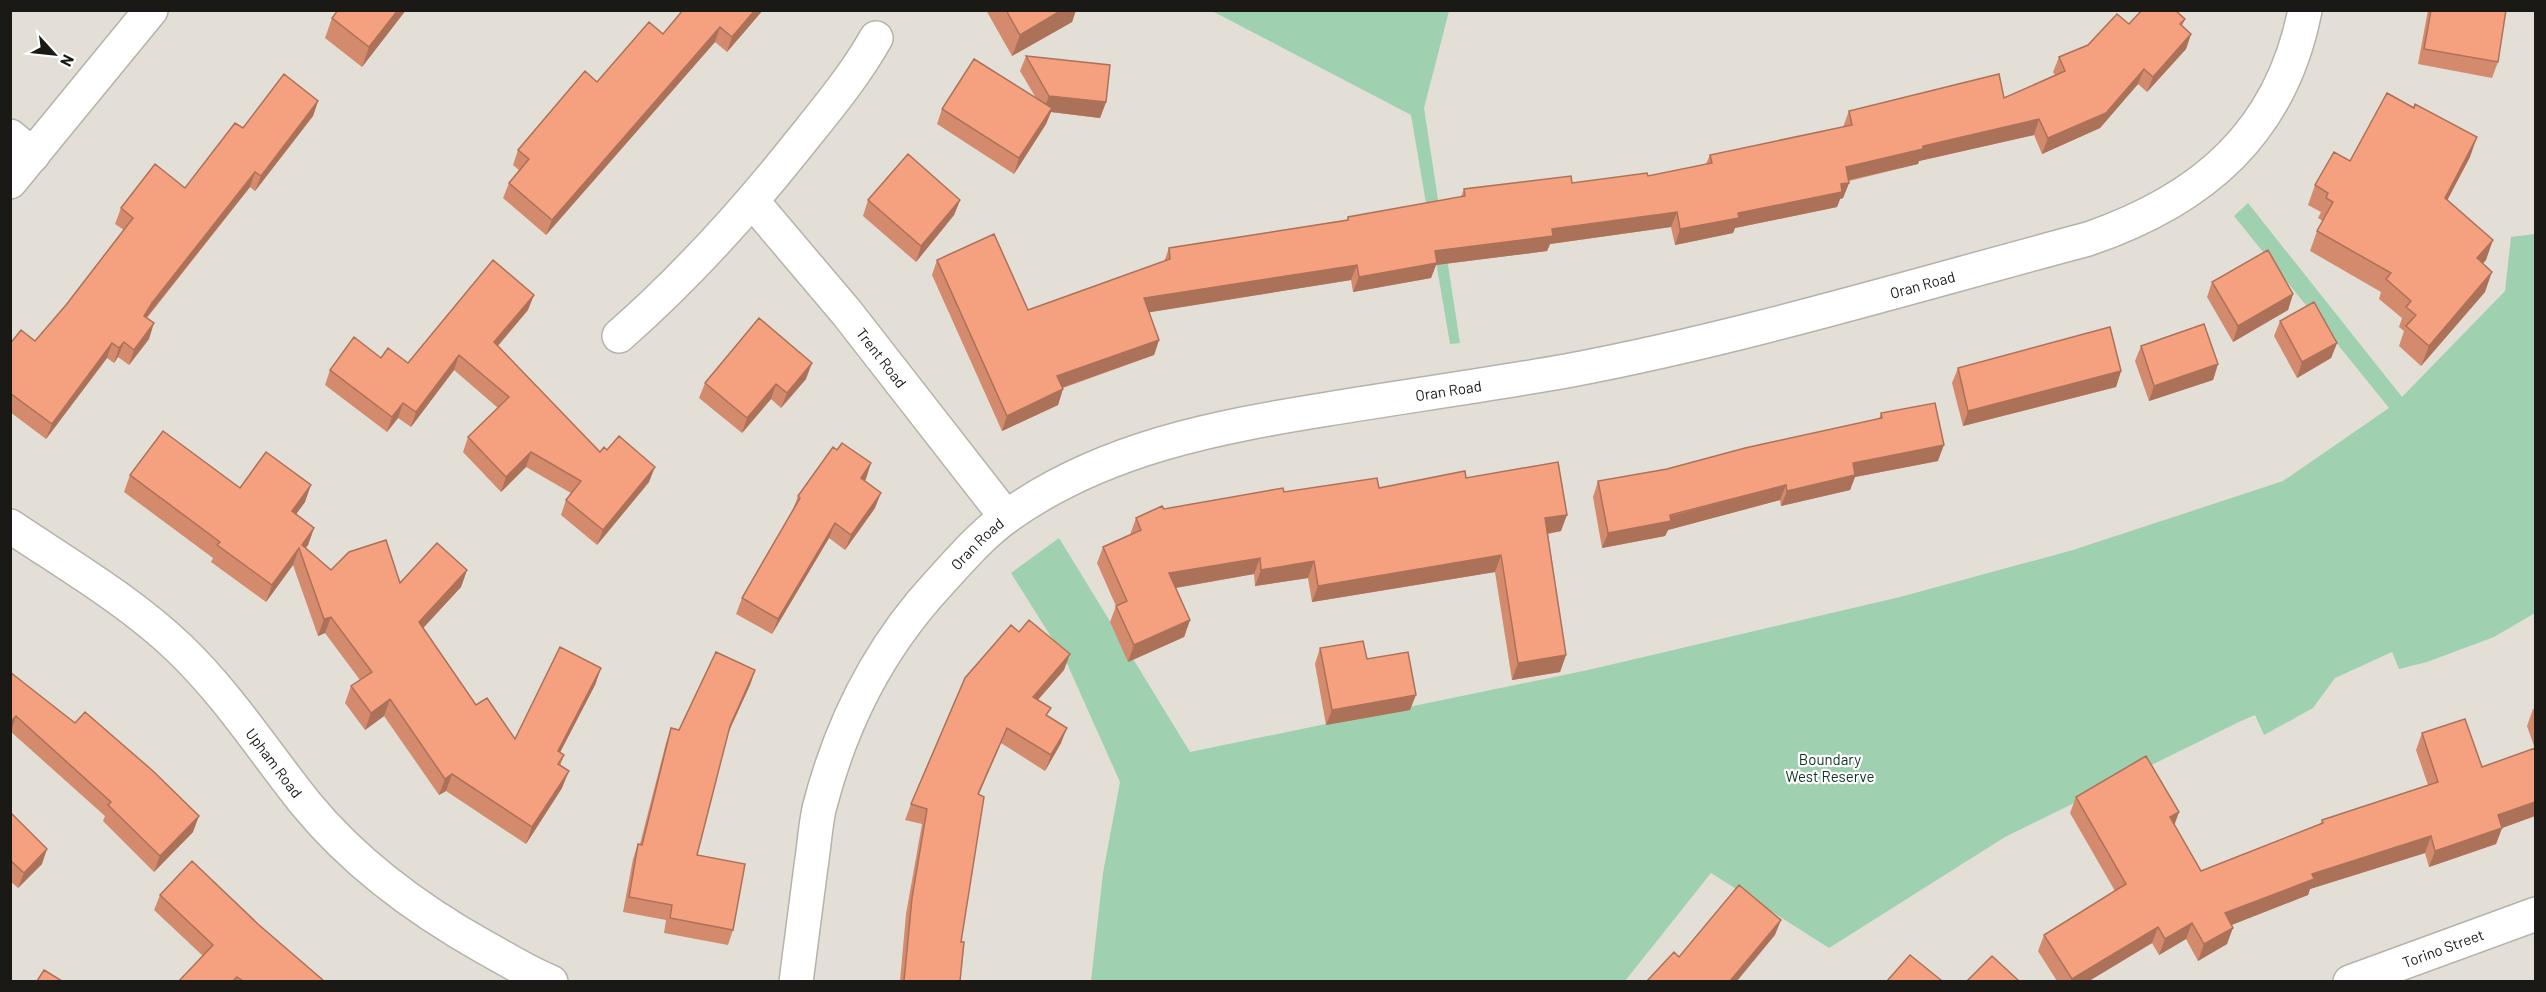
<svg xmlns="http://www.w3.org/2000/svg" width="2546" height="992" viewBox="0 0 2546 992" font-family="Barlow,sans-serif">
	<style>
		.green { fill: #9fd1b0 }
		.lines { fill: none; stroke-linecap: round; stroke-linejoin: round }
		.minor-casing { stroke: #b6b2a9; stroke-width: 36 }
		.minor { stroke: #fff; stroke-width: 33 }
		.wall { fill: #d38a6d }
		.shaded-wall { fill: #ac7159 }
		.building { fill: #f5a17f; stroke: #ac7159; stroke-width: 1.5 }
		.labels { text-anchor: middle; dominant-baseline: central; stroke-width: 4.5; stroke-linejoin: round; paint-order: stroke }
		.street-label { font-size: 15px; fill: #1a1915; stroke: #fff }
		.park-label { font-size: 15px; fill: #0e331f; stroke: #fff }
	</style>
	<rect width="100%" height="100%" fill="#e3dfd6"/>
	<path class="green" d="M1212 11H1449L1424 108 1460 343 1450 344 1411 115Z
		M2248 203 2402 397 2505 291 2511 237 2535 234V613L2494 637 2427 662 2399 669 2392 652 2335 678 2313 708 2264 735 2255 715 2239 722 2005 837 1829 948 1711 873 1625 981H1091L1103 873 1120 782 1065 659 1011 573 1059 538 1190 752 1588 670 1900 597 2073 550 2283 481 2389 408 2234 216Z"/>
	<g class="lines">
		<defs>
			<g id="minor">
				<path d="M10 136 33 155"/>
				<path d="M10 182 151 10"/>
				<path id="s1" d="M753 202 847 313 1006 517"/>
				<path d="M619 336C685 278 744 213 798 145 826 110 854 77 876 38"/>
				<path id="s2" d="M10 526C68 565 130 601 180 649 228 695 265 753 306 804 356 865 418 910 486 948 508 960 528 973 551 982"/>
				<path id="s3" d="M796 982C801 943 806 905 811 866 814 848 815 828 819 809 841 723 878 649 938 584 960 560 982 534 1009 515 1104 448 1216 427 1328 409 1407 396 1487 385 1566 371 1742 338 1915 285 2088 239 2202 200 2281 133 2305 10"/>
				<path id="s4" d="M2350 982 2536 914"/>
			</g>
		</defs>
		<use href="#minor" class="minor-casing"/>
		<use href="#minor" class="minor"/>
	</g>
	<path class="wall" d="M406 10 362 67 325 38 332 18Z
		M763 10 727 52 715 42 546 235 503 198 509 183 519 170 513 165 518 150 597 82 663 34Z
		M986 10H1076L1072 22 1012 56Z
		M2428 10H2506L2498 62 2492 78 2418 64Z
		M2185 19 2182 26 2191 34 2186 49 2147 92 2138 84 2100 128 2042 154 2034 135 1919 161 1918 164 1849 181V183L1843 198 1840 199 1837 207 1735 228 1733 233 1675 245 1671 227 1550 244 1547 251 1436 265 1431 278 1353 292 1351 280 1149 312 1159 340 1154 355 1063 388 1058 405 1002 431 932 275 937 260 1028 310 1164 262 1169 248 1347 220 1348 217 1461 197 1464 189 1572 183 1648 176 1706 164 1710 155 1843 127 1849 111 2004 98 2055 75 2053 72 2059 57 2088 45 2129 24Z
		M1026 56 1106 102 1100 118 1051 112 1046 124 1014 174 937 124 942 109 1036 98 1020 71Z
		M318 101 313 116 255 191 250 187 147 318 149 339 129 365 118 357 114 363 107 358 46 439 10 412V344L35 341 66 305 124 230 115 224 121 208 185 188 243 128Z
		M2415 104 2470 157 2447 200 2486 260 2483 263 2485 292 2421 366 2399 346 2404 331 2399 327 2402 318 2379 299 2381 292 2310 251 2317 231 2323 221 2318 218 2321 212 2308 205 2315 185 2350 161 2414 107Z
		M868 200H960L954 215 916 262 863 216Z
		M2212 282 2293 294 2288 310 2233 342 2207 297Z
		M528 310 498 346 600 452 649 482 597 545 561 515 566 500 571 493 526 467 501 492 463 452 468 437 498 408 454 370 411 427 398 418 387 432 325 385 330 370 408 363Z
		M2280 321 2337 343 2331 358 2297 378 2274 336Z
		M2141 346 2218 364 2213 380 2149 401 2135 361Z
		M1958 368 2121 371 2116 387 1963 426 1952 383Z
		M806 379 781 408 771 399 742 433 699 398 705 383Z
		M1881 413 1938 461 1855 477 1850 490 1781 506 1780 500 1668 530 1665 536 1602 548 1593 497 1598 481 1667 469 1879 419Z
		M837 450 871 463 864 481 875 508 845 550 829 538 772 634 736 614 742 598 792 512 798 496Z
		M130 475 240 488 305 502 296 514 314 528 308 545 306 548 331 570 400 583 467 570 461 587 423 628 476 705 515 739 601 668 595 685 560 752 564 755 560 766 562 788 526 844 446 791 439 795 384 716 365 730 345 703 351 686 360 680 325 633 318 636 293 565 266 602 211 562 213 558 124 492Z
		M1466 478 1561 531 1548 534 1566 655 1560 672 1512 680 1495 572 1312 602 1308 578 1255 586 1254 574 1176 588 1190 620 1184 637 1128 662 1110 622 1116 606 1097 563 1103 547 1130 535 1136 518 1164 509 1284 492 1379 488Z
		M1320 648 1367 659 1410 710 1326 725 1315 664Z
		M755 670 750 685 728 733 697 855 733 930 728 945 664 933 666 920 623 912 633 859 638 844H640L666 743 671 728 679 730Z
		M1064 670 1038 700 1061 743 1045 771 1001 743 979 794 961 942 960 981H900L906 914 922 824 905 820 911 804Z
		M10 672 193 832 154 872 103 821 105 816 10 731Z
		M2535 708V816L2502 828 2496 844 2429 867 2425 853 2310 889 2308 895 2231 925 2227 944 2198 961 2186 939 2159 955 2152 943 2089 981H2057L2038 951 2044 935 2115 891 2070 813 2076 797 2174 824 2201 871 2320 824 2322 820 2428 785 2416 750 2422 733 2482 767 2535 749 2527 726 2533 709Z
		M10 812 42 864 18 888 10 881Z
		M160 895 259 925 324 981H179L203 956 154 910Z"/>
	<path class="shaded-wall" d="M398 10H406L362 67 369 47Z
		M755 10H763L727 52 732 37Z
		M1062 10H1076L1072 22 1012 56 1020 35Z
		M720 27 715 42 546 235 552 220Z
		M2191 34 2186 49 2147 92 2153 77Z
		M2144 69 2138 84 2100 128 2042 154 2048 138Z
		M1049 96 1106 102 1100 118 1051 112 1046 124 1014 174 1019 158 1043 111Z
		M318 101 313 116 255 191 261 176Z
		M2039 119 2034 135 1919 161 1918 164 1840 182 1846 167 1923 146Z
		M2477 137 2470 157 2438 218 2445 198Z
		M255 172 250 187 146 318 144 316 152 303Z
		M1849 183 1843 198 1840 199 1837 207 1735 228 1733 233 1675 245 1680 229Z
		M960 200 954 215 916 262 921 246Z
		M1677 212 1671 227 1550 244 1547 251 1436 265 1431 278 1353 292 1359 277 1435 251 1552 229Z
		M2493 240 2486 260 2470 278 2477 258Z
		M1357 265 1351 280 1139 314 1144 298Z
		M2492 272 2485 292 2421 366 2429 346Z
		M2293 294 2288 310 2233 342 2238 326Z
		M534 295 528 310 488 357 494 342Z
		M154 323 149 339 129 365 134 350Z
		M1159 340 1154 355 1052 391 1057 376Z
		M124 342 118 357 114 363 119 348Z
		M112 343 107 358 46 439 52 424Z
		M2337 343 2331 358 2297 378 2302 362Z
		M459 355 454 370 411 427 416 412Z
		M812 363 806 379 781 408 787 393Z
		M2218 364 2213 380 2149 401 2154 386Z
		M2121 371 2116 387 1963 426 1968 411Z
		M776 384 771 399 742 433 747 418Z
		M1063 389 1058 405 1002 431 1007 416Z
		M403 403 398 418 387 432 392 417Z
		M1944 445 1938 461 1855 477 1850 490 1781 506 1787 491 1853 463Z
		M531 452 526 467 501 492 506 477Z
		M871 463 866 479 855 494 861 478Z
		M655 467 649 482 597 545 603 530Z
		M311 485 305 502 286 528 292 511Z
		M1786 485 1780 500 1668 530 1665 536 1602 548 1608 533Z
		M881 493 875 508 845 550 851 535Z
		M1567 515 1561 531 1539 535 1545 518Z
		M835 523 829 538 772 634 778 619Z
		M314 528 308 545 301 554 302 545Z
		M299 548 293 565 266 602 272 585Z
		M1501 555 1495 572 1312 602 1318 586Z
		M1260 558 1254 574 1163 590 1169 573Z
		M1314 561 1308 578 1255 586 1261 570Z
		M467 570 461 587 413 639 419 622Z
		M331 617 325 633 318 636 324 619Z
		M1190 620 1184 637 1128 662 1134 645Z
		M1070 654 1064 670 1027 712 1033 697Z
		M1566 655 1560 672 1512 680 1518 663Z
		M601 668 595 685 552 768 558 751Z
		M755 670 750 685 724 742 730 726Z
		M1416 695 1410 710 1326 725 1332 710Z
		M390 699 384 716 365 730 371 713Z
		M16 716 11 731H10V723Z
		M1007 728 1001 743 972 809 978 794Z
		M1067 728 1061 743 1045 771 1051 755Z
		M569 771 562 788 526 844 532 827Z
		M452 774 446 791 439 795 445 779Z
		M2535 802V816L2502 828 2496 844 2429 867 2435 851 2498 815Z
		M2179 812 2173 829 2170 817Z
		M199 816 193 832 154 872 160 856Z
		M2431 836 2425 853 2310 889 2308 895 2219 930 2225 913 2312 874Z
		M47 849 42 864 18 888 24 873Z
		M1781 920 1775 935 1737 981H1730Z
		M2192 923 2186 939 2159 955 2165 939Z
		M2158 927 2152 943 2089 981H2071L2072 979Z
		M2233 928 2227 944 2198 961 2204 944Z"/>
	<path class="building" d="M338 10H398L369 47 332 18Z
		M683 10H755L732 37 720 27 552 220 509 183 529 159 518 150 585 71 597 82 649 22 663 34Z
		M1006 10H1062L1020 35Z
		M2142 10H2175L2185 19 2180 24 2191 34 2153 77 2144 69 2106 113 2048 138 2039 119 1923 146V149L1846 167 1849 183 1841 184 1842 192 1738 213 1739 218 1680 229 1677 212 1552 229 1553 236 1435 251 1437 263 1359 277 1357 265 1144 298 1159 340 1057 376 1063 389 1007 416 937 260 994 234 1028 310 1170 259 1169 248 1348 220V217L1465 196 1464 189 1571 176 1572 183 1647 173 1648 176 1712 163 1710 155 1852 125 1849 111 1999 74 2004 98 2065 71 2059 57 2088 45 2117 14 2129 24Z
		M2431 10H2506L2498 62 2424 49Z
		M1026 56 1110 65 1106 102 1049 96Z
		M974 59 1052 108 1019 158 942 109Z
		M284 74 318 101 261 176 255 172 152 303 144 316 154 323 134 350 124 342 119 348 112 343 52 424 10 393V344L21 330 35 341 66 305 133 218 121 208 155 164 185 188 235 123 243 128Z
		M2387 93 2414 108 2415 104 2477 137 2445 198 2493 240 2477 258 2492 272 2429 346 2406 326 2416 315 2406 307 2411 301 2386 279 2391 273 2317 231 2333 202 2326 198 2328 193 2315 185 2334 152 2350 161Z
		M908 154 960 200 921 246 868 200Z
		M2268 250 2293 294 2238 326 2212 282Z
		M493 260 534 295 494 342 600 452 604 447 607 450 619 436 655 467 603 530 566 500 581 481 531 452 506 477 468 437 509 397 459 355 416 412 403 403 392 417 330 370 354 337 381 358 388 348 408 363Z
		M2314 302 2337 343 2302 362 2280 321Z
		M759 318 812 363 787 393 776 384 747 418 705 383Z
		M2204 324 2218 364 2154 386 2141 346Z
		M2110 327 2121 371 1968 411 1958 368Z
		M1935 403 1944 445 1853 463 1855 475 1787 491 1786 485 1670 515 1671 521 1608 533 1598 481 1667 469 1745 448 1882 418 1881 413Z
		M163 431 240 488 266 452 311 485 292 511 314 528 302 545 331 570 349 552 386 540 400 583 437 543 467 570 419 622 476 705 487 698 515 739 560 647 601 668 558 751 564 755 558 764 569 771 532 827 452 774 445 779 390 699 371 713 351 686 372 672 331 617 324 619 299 548 272 585 217 545 220 542 130 475Z
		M842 443 871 463 861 478 881 493 851 535 835 523 778 619 742 598 800 498 798 496 833 447 837 450Z
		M1558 462 1567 515 1545 518 1566 655 1518 663 1501 555 1318 586 1314 561 1261 570 1260 558 1169 573 1190 620 1134 645 1116 606 1127 601 1103 547 1141 530 1136 518 1162 506 1164 509 1283 488 1284 492 1377 478 1379 488 1465 471 1466 478Z
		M1029 620 1070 654 1033 697 1051 708 1046 715 1067 728 1051 755 1007 728 978 794 984 797 961 942H964L960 981H904L912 898 927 809 911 804 965 678 1011 625 1019 632Z
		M1363 641 1367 659 1408 652 1416 695 1332 710 1320 648Z
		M716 652 755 670 730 726 697 855 745 864 733 930 670 918 672 905 629 897 638 844 642 845 671 728 679 730Z
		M10 672 75 723 85 712 153 771 199 816 160 856 108 805 111 802 16 716 10 723Z
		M2465 719 2482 767 2535 748V802L2498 815 2502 828 2435 851 2431 836 2312 874 2314 879 2225 913 2233 928 2204 944 2192 923 2165 939 2158 927 2072 979 2044 935 2126 884 2076 797 2146 756 2179 812 2170 817 2201 871 2323 823 2322 820 2438 782 2422 733Z
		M10 812 47 849 24 873 10 860Z
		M192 861 259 925 324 981H243L237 977 233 981H179L213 945 160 895Z
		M1739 885 1781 920 1730 981H1647L1674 952 1679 957Z
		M1910 955 1942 981H1887Z
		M1992 956 2019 981H1967Z
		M44 970 62 981H37Z"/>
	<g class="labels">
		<g class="street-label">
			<text stroke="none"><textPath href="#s3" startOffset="1478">Oran Road</textPath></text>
			<text stroke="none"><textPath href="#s1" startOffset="202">Trent Road</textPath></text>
			<text stroke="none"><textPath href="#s3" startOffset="992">Oran Road</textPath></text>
			<text stroke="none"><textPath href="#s3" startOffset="488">Oran Road</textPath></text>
			<text stroke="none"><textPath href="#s2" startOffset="358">Upham Road</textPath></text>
			<text stroke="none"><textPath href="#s4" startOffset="99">Torino Street</textPath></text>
		</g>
		<g class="park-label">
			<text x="1830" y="759">Boundary<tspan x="1830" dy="17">West Reserve</tspan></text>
		</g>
	</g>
	<rect width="2546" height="992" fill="none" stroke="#1a1915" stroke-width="24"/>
	<g transform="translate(54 54) rotate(117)" stroke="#ffffff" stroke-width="4.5" paint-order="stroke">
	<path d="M0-4.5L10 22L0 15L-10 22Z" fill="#1a1915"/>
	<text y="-9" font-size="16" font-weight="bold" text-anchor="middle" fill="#1a1915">N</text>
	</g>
</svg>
